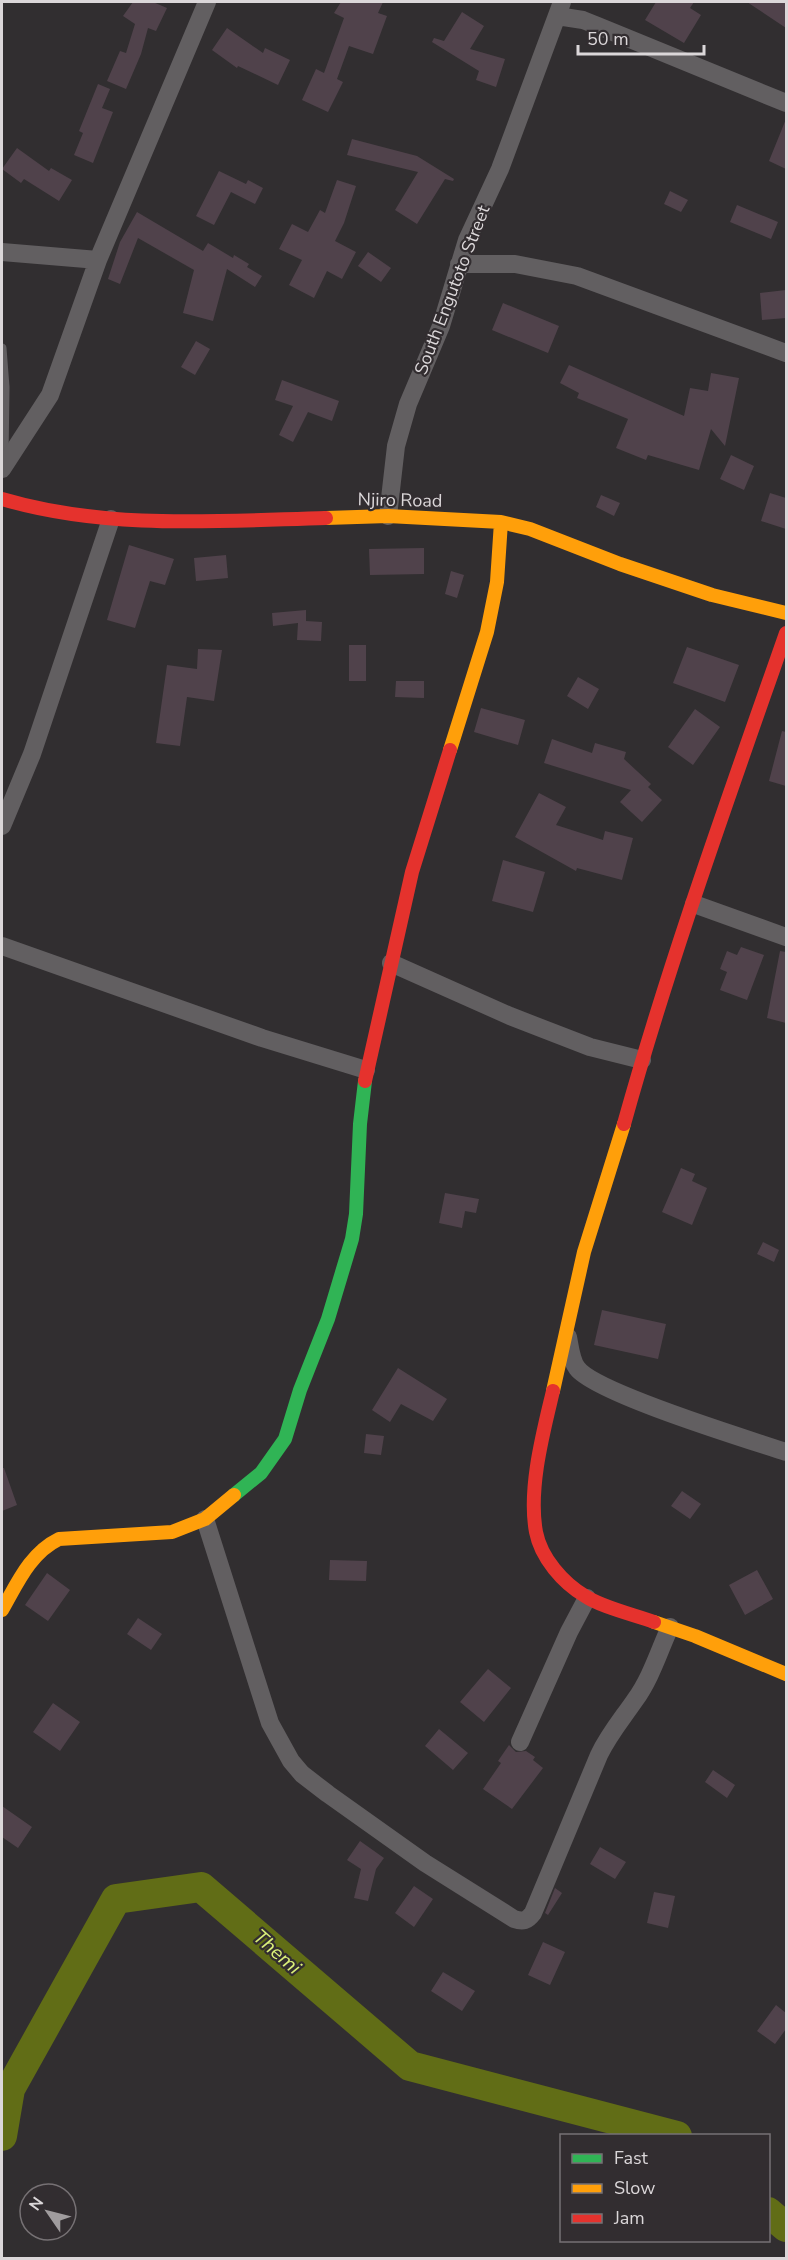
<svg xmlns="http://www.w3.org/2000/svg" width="788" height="2260" viewBox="0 0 788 2260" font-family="'Nunito Sans',sans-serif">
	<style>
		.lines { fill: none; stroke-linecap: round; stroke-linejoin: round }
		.river { stroke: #616d16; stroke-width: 30 }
		.building { fill: #50424b }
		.lane { stroke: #625f61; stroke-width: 9 }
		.street { stroke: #625f61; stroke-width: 18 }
		.fast { stroke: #30b455; stroke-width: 14 }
		.slow { stroke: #ff9f0a; stroke-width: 14 }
		.jam { stroke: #e5322d; stroke-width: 14 }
		.labels { text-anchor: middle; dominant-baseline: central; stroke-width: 4.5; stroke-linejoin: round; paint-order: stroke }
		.street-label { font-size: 18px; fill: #dbd7d9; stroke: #322d30 }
		.water-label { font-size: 20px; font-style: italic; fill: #daef79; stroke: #322d30 }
	</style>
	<rect width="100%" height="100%" fill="#312e30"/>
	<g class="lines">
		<path class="river" d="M2 2136 10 2089 116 1899 201 1887 410 2066 677 2136
			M768 2212 786 2227"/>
	</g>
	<path class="building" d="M133 2H153L167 8 156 31 148 28 141 54 126 89 107 81 120 51 126 53 135 24 123 16Z
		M341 2H383L378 13 387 16 373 54 349 46 337 79 343 82 328 112 302 100 316 69 324 73 344 18 334 13Z
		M656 2H694L690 8 701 15 684 43 645 20Z
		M747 2H786V28Z
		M462 12 484 26 470 49 505 59 496 87 476 80 479 71 432 42 434 38 444 41Z
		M227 28 263 53 265 48 290 60 278 85 238 66 237 68 212 50Z
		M98 84 110 89 102 108 113 112 93 163 74 155 83 133 79 131Z
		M786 119V169L769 161Z
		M352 139 417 156 454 179 453 181 445 179 417 224 395 210 418 172 347 155Z
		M17 148 49 171 51 168 72 180 59 201 24 179 21 183 2 169Z
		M219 171 246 184 248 180 263 188 255 204 231 192 214 225 196 216Z
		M337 180 356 186 344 223 335 241 356 252 342 279 327 271 314 298 289 285 302 260 279 249 292 224 308 232 320 210 325 213Z
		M670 191 688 200 681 212 664 204Z
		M737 205 778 222 771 239 730 222Z
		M137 212 203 251 208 243 233 258 234 255 249 264 247 267 262 276 255 287 227 269 213 321 183 313 194 270 138 238 120 284 108 279 120 242Z
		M368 252 391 268 381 282 358 266Z
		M786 290V318L762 320 760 293Z
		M503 303 559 326 548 353 492 330Z
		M196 341 210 349 195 375 181 367Z
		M569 365 684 416 690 388 708 391 711 373 739 378 725 446 711 429 699 470 648 455 646 460 616 448 628 419 577 398 579 393 560 383Z
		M282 380 339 401 332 421 308 412 293 442 279 435 293 406 275 400Z
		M731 455 754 466 744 490 720 479Z
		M770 493 786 498V529L761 521Z
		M601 495 620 503 614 516 596 507Z
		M129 545 174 559 165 585 150 581 135 628 107 620Z
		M424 548V574L370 575 369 549Z
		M226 555 228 578 196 581 194 558Z
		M451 571 464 575 457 598 445 594Z
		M306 610V621L322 622 321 641 297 640 298 623 273 626 272 613Z
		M349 645H366V681H349Z
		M687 647 739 665 725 702 673 683Z
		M198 649 222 650 214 701 187 697 180 746 156 743 167 665 197 669Z
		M578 677 599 689 588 709 567 696Z
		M396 681H424V698L395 697Z
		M481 708 525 720 518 745 474 732Z
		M695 709 720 727 693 765 668 747Z
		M782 731 786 732V786L769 781Z
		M552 739 592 753 595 743 626 752 624 759 651 784 648 787 662 800 642 822 620 802 631 790 544 763Z
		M539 793 566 807 556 825 603 840 605 831 633 838 622 880 577 868 576 871 515 837Z
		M503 860 545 872 533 912 492 901Z
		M741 947 764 955 747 1000 720 990 727 972 720 969 727 951 737 955Z
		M780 951 786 952V1023L767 1018Z
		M681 1168 695 1174 692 1181 707 1188 692 1225 662 1212Z
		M445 1193 479 1199 476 1213 465 1211 462 1228 439 1223Z
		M763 1242 779 1250 774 1262 757 1254Z
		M602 1310 666 1324 658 1359 594 1345Z
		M398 1368 447 1399 433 1421 401 1404 390 1422 372 1410Z
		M366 1434 384 1436 381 1455 364 1453Z
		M2 1468H4L17 1505 2 1511Z
		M682 1491 701 1504 690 1519 671 1506Z
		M330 1560 367 1561 366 1581 329 1580Z
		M757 1570 773 1599 745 1615 729 1585Z
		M47 1573 70 1590 48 1621 25 1605Z
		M138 1618 162 1634 151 1650 127 1634Z
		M488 1669 511 1688 484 1722 460 1702Z
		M53 1703 80 1722 60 1751 33 1732Z
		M439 1729 468 1753 453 1770 425 1746Z
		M509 1745 516 1752 526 1751 535 1757 533 1760 543 1768 512 1809 483 1789 501 1763 498 1761Z
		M713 1770 735 1785 727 1798 705 1782Z
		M2 1806 32 1827 18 1848 2 1837Z
		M360 1841 384 1858 376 1869 368 1901 354 1898 361 1869 347 1860Z
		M600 1847 626 1862 615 1879 590 1864Z
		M414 1886 433 1899 414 1927 395 1913Z
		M555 1888 562 1893 548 1915 545 1913Z
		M654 1892 675 1896 668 1928 647 1923Z
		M543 1942 565 1952 550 1985 528 1975Z
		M443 1972 475 1991 462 2011 431 1991Z
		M776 2005 786 2013V2029L775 2044 757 2031Z"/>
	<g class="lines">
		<path class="lane" d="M2 348 5 387 4 459"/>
		<path class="street" d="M557 16 583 20 598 26 786 103
			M2 252 98 260
			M459 264H515L577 276 786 353
			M2 469 50 395 98 260 207 2
			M388 516 396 446 408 404 441 326 467 240 500 169 562 2
			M2 826 32 754 111 519
			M694 904 786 937
			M2 946 262 1038 366 1070
			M391 963 510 1016 590 1047 642 1060
			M568 1337C570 1347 571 1360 577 1368 595 1393 750 1440 786 1452
			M205 1519 270 1723 291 1761 302 1774 328 1794 425 1863 514 1919C523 1922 527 1921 533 1913L599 1755C609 1734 622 1719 635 1700 651 1678 659 1651 670 1627
			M520 1742 569 1632 587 1598"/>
		<path class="fast" d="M234 1495 261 1473 285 1439 300 1390 328 1319 352 1239 356 1214 360 1124 365 1081"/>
		<path class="slow" d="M326 518 388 516 501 522 530 529 620 564 712 595 786 613
			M450 750 487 632 497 582 501 522
			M553 1391 584 1252 624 1124
			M2 1610C17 1584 30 1553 59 1539L172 1532 205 1519 234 1495
			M654 1622 695 1636 786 1674"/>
		<path class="jam" d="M2 499C107 530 218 521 326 518
			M365 1081 412 872 450 750
			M624 1124C670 959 729 796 786 633
			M553 1391C543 1433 528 1489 536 1532 541 1558 563 1583 585 1596 601 1607 635 1615 654 1622"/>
	</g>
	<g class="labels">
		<g class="street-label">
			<text transform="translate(452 290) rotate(-69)">South Engutoto Street</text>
			<text transform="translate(400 500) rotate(1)">Njiro Road</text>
		</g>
		<g class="water-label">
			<text transform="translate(277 1952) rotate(41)">Themi</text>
		</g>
	</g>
	<rect width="788" height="2260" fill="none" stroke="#dbd7d9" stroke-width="6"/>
	<rect x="560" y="2134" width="210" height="108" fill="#322d30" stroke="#767174" stroke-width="1.5"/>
	<rect x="572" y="2154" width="30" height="9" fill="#30b455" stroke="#767174" stroke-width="1.5"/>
	<text x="614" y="2164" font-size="18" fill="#dbd7d9">Fast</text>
	<rect x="572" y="2184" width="30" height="9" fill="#ff9f0a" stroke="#767174" stroke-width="1.5"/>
	<text x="614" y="2194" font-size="18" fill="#dbd7d9">Slow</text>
	<rect x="572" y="2214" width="30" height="9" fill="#e5322d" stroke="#767174" stroke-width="1.5"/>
	<text x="614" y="2224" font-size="18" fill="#dbd7d9">Jam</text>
	<g transform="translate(48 2212) rotate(305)"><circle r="28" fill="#322d30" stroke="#767174" stroke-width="1.5"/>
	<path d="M0-4.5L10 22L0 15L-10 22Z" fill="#a09c9e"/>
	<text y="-9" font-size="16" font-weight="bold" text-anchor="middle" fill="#dbd7d9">N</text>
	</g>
	<path d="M578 45v9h126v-9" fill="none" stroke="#dbd7d9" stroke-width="3"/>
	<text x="587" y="45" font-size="18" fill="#dbd7d9" stroke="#322d30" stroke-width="4.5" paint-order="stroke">50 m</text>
</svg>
